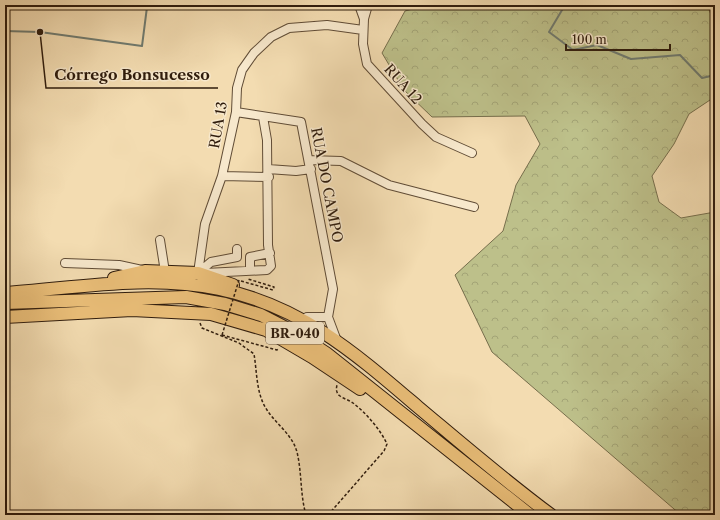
<svg xmlns="http://www.w3.org/2000/svg" width="720" height="520" viewBox="0 0 720 520" font-family="'Libre Caslon Text',serif">
	<style>
		.forest { fill: url(#forest-crowns); stroke: #766e4c }
		.lines { fill: none; stroke-linecap: round; stroke-linejoin: round }
		.stream { stroke: #707b70; stroke-width: 2 }
		.minor-casing { stroke: #604c36; stroke-width: 10 }
		.highway-casing { stroke: #2f1c0d; stroke-width: 14 }
		.path { stroke: #2f1c0d; stroke-width: 1.5; stroke-dasharray: 3 2; stroke-linecap: butt }
		.minor { stroke: #f7e8cc; stroke-width: 8 }
		.highway { stroke: #eabe78; stroke-width: 12 }
		.path-bridge { stroke: #2f1c0d; stroke-width: 1.5; stroke-dasharray: 3 2; stroke-linecap: butt }
		.labels { text-anchor: middle; dominant-baseline: central; stroke-width: 3; stroke-linejoin: round; paint-order: stroke }
		.shield { fill: #f7e8cc; stroke: #6b5946; stroke-width: 1 }
		.shield-label { font-size: 13px; font-weight: bold; fill: #2f1c0d }
		.street-label { font-size: 14px; fill: #2f1c0d; stroke: #f7e8cc }
		.leader { fill: none; stroke: #2f1c0d; stroke-width: 1.5 }
		.callout-dot { fill: #2f1c0d; stroke: #f7e8cc; stroke-width: 1.5 }
		.callout-label { font-size: 15px; text-anchor: middle; font-weight: bold; fill: #2f1c0d; stroke: #f7e8cc; stroke-width: 3; stroke-linejoin: round; paint-order: stroke }
	</style>
	<defs>
		<pattern id="forest-crowns" width="20" height="18" patternUnits="userSpaceOnUse"><rect width="20" height="18" fill="#bdc08a"/><path d="M2 6a3 3 0 1 1 6 0M12 15a3 3 0 1 1 6 0" fill="none" stroke="#a3a476"/></pattern>
	</defs>
	<rect width="100%" height="100%" fill="#f3dcb1"/>
	<filter id="stains"><feTurbulence type="fractalNoise" baseFrequency=".005" numOctaves="4"/><feColorMatrix values="0 0 0 0 .2 0 0 0 0 .09 0 0 0 0 .02 0 0 0 .5 -.17"/></filter>
	<radialGradient id="worn" r=".72"><stop offset=".6" stop-color="#630" stop-opacity="0"/><stop offset="1" stop-color="#630" stop-opacity=".3"/></radialGradient>
	<path class="forest" d="M428 5H707L715 24V101L710 100 689 114 674 144 652 176 659 202 681 218 715 212V515H681L492 352 455 275 503 231 516 185 540 144 525 116 432 117 404 90 382 53 405 11Z"/>
	<g class="lines">
		<path class="stream" d="M565 5 549 32 573 50 597 45 631 59 680 55 702 78 715 75
			M5 31 40 32 142 46 147 7 149 5"/>
		<defs>
			<path id="minor" d="M359 5 364 19
				M368 5 364 19 363 44 367 64 422 124 436 137 472 153
				M236 112 301 122 333 289 328 317 337 341
				M309 160 341 161 389 185 474 207
				M268 169 296 171 311 169
				M222 176 269 177
				M160 240 165 272
				M65 263 119 265 142 270
				M250 270V257L270 253
				M198 273 205 224 222 176 236 112 237 88 242 70 254 53 271 37 289 28 327 25 363 30
				M198 273 211 262 237 257V249
				M205 273 267 270 271 266 268 245 267 140 263 117
				M307 317H328"/>
			<path id="highway" d="M114 278 145 271 198 273 233 285
				M5 293C76 288 149 274 219 289 302 306 356 354 418 407 461 443 505 481 551 515
				M5 303 186 297 225 304 261 315 294 332 326 353 530 515
				M5 317 132 310 211 314 266 330 312 357 360 389"/>
		</defs>
		<use href="#minor" class="minor-casing"/>
		<use href="#highway" class="highway-casing"/>
		<path class="path" d="M241 281 273 290 274 287 248 279
			M200 323 202 328 239 343 254 354C257 371 256 394 267 410 276 424 292 434 297 452 302 473 300 494 306 515
			M222 335 277 350 279 348
			M328 515 384 451 387 444C380 429 366 413 353 403 349 400 344 399 340 396 336 393 336 389 337 385"/>
		<use href="#minor" class="minor"/>
		<use href="#highway" class="highway"/>
		<path class="path-bridge" d="M222 335 239 280"/>
	</g>
	<g class="labels">
		<rect class="shield" x="266" y="322" width="58" height="22" rx="3"/>
		<g class="shield-label">
			<text x="295" y="333">BR-040</text>
		</g>
		<g class="street-label">
			<text transform="translate(403 84) rotate(48)">RUA 12</text>
			<text transform="translate(218 125) rotate(-80)">RUA 13</text>
			<text transform="translate(327 185) rotate(79)">RUA DO CAMPO</text>
		</g>
	</g>
	<path class="leader" d="M40 32L46 88H218"/>
	<circle class="callout-dot" cx="40" cy="32" r="4"/>
	<g class="callout-label">
		<text x="132" y="80">Córrego Bonsucesso</text>
	</g>
	<rect width="720" height="520" fill="none" stroke="#f3dcb1" stroke-width="20"/>
	<rect x="6" y="6" width="708" height="508" fill="none" stroke="#2f1c0d" stroke-width="2"/>
	<rect x="10" y="10" width="700" height="500" fill="none" stroke="#2f1c0d"/>
	<path d="M566 44v6h104v-6" fill="none" stroke="#2f1c0d" stroke-width="2"/>
	<text x="572" y="44" font-size="12" fill="#2f1c0d" stroke="#f7e8cc" stroke-width="3" paint-order="stroke">100 m</text>
	<rect width="100%" height="100%" filter="url(#stains)"/>
	<rect width="100%" height="100%" fill="url(#worn)"/>
</svg>
